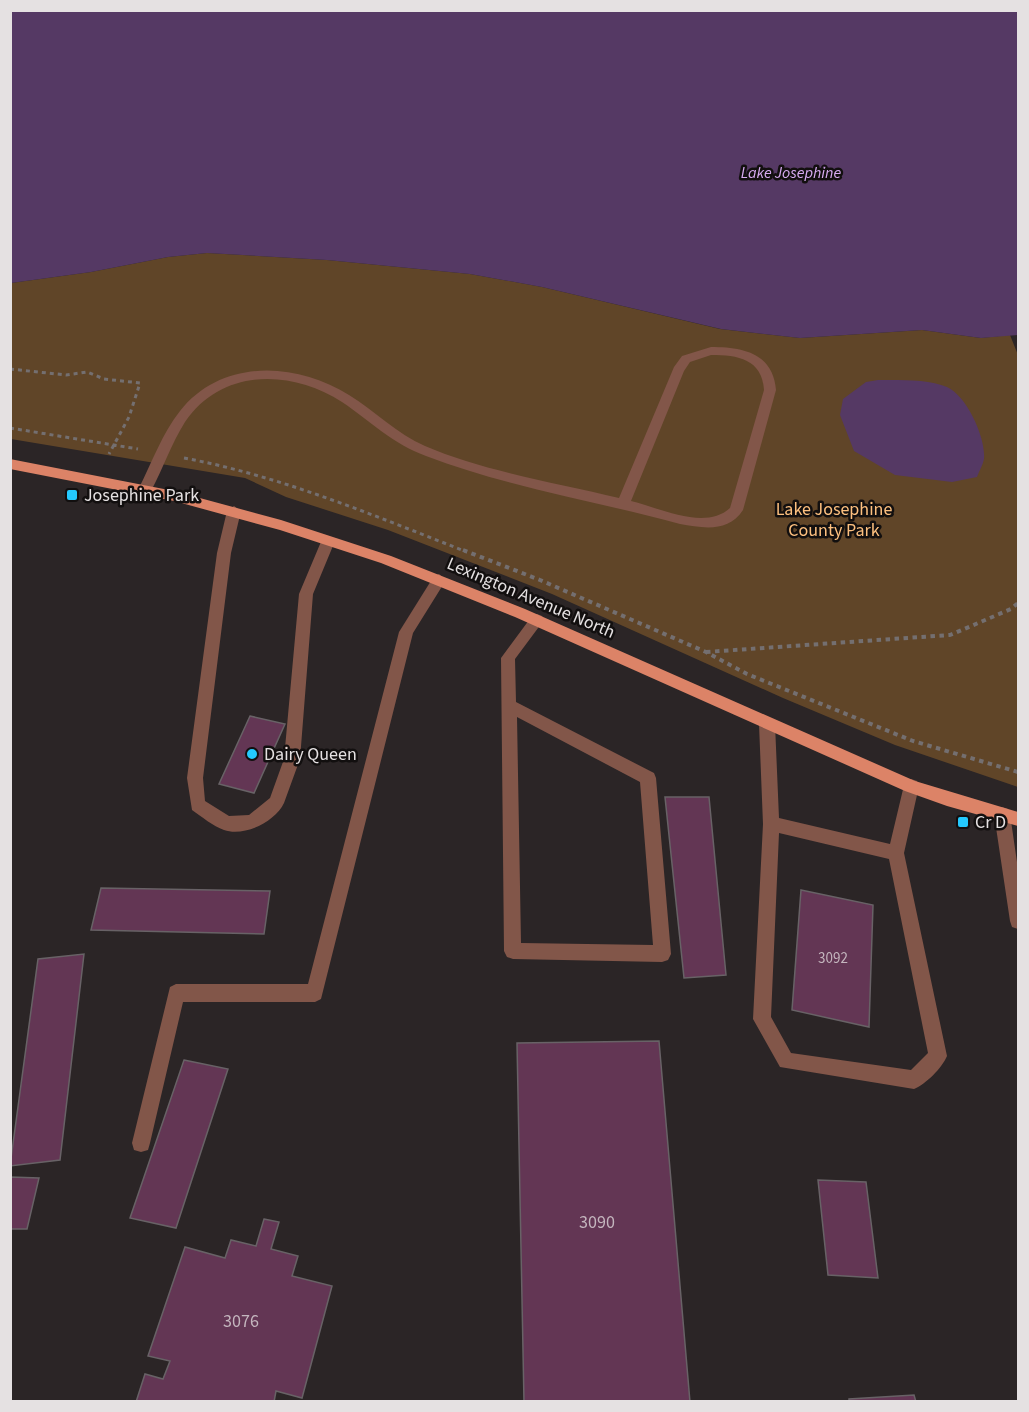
<svg xmlns="http://www.w3.org/2000/svg" width="1029" height="1412" viewBox="0 0 1029 1412" font-family="'Source Sans 3',sans-serif">
	<style>
		.green { fill: #604528 }
		.water { fill: #553964 }
		.building { fill: #633654; stroke: #686266; stroke-width: 1.5 }
		.lines { fill: none; stroke-linecap: round; stroke-linejoin: round }
		.path-far1 { stroke: #746f70; stroke-width: 3; stroke-dasharray: 4 4; stroke-linecap: butt }
		.path { stroke: #746f70; stroke-width: 4; stroke-dasharray: 4.5 4.5; stroke-linecap: butt }
		.minor { fill: #825649; fill-rule: evenodd }
		.major { fill: #dc8367; fill-rule: evenodd }
		.poi-dot { fill: #24c9fe; stroke: #120f0f; stroke-width: 2 }
		.labels { text-anchor: middle; dominant-baseline: central; stroke-width: 5; stroke-linejoin: round; paint-order: stroke }
		.number-label { font-size: 15px; fill: #c4b6be }
		.far-water-label { font-size: 16px; font-style: italic; fill: #d7abf1; stroke: #120f0f }
		.poi-label { font-size: 18px; fill: #e5e1e2; stroke: #120f0f; text-anchor: start }
		.park-label { font-size: 18px; fill: #fdc07f; stroke: #120f0f }
		.street-label { font-size: 18px; fill: #e5e1e2; stroke: #120f0f }
		.near-number-label { font-size: 18px; fill: #c4b6be }
	</style>
	<rect width="100%" height="100%" fill="#2b2526"/>
	<path class="green" d="M207 253 327 260 470 274 542 287 720 329 800 338 922 330 981 338 1010 335 1018 355V787L895 745 783 698 552 594 388 530 286 497 245 478 11 439V283L91 272 168 257Z"/>
	<path class="water" d="M10 11H1018V335L981 338 922 330 800 338 721 329 542 287 470 274 327 260 207 253 168 257 91 272 11 283Z
		M878 380C898 380 929 379 947 387 967 396 986 438 984 459 983 465 979 471 977 477L952 482 895 475 854 451 840 415 843 399 866 382Z"/>
	<path class="building" d="M250 716 285 724 254 793 219 784Z
		M665 797H709L726 975 684 978Z
		M101 888 270 891 264 934 91 930Z
		M801 890 873 905 869 1027 792 1010Z
		M84 954 60 1160 10 1166 38 959Z
		M659 1041 690 1402H524L517 1043Z
		M184 1060 228 1069 176 1228 130 1218Z
		M10 1177 39 1178 27 1229H10Z
		M818 1180 866 1182 878 1278 828 1275Z
		M264 1219 279 1222 271 1249 298 1256 292 1276 332 1286 302 1398 276 1391 274 1402H136L145 1374 163 1379 170 1361 148 1356 185 1247 225 1258 231 1240 256 1246Z
		M914 1395 916 1402H849V1399Z"/>
	<g class="lines">
		<path class="path-far1" d="M10 369 66 375 87 372 104 379 140 383 129 417 109 454
			M10 428 138 449
			M184 458C281 476 375 516 467 552"/>
		<path class="path" d="M463 550 540 580 706 652 747 674 913 741 1018 772
			M706 652 950 635 1011 609 1018 603"/>
		<path class="minor" d="M711 347C743 347 773 353 776 390L743 510C728 533 703 528 680 524 596 501 507 487 426 456 393 444 370 421 342 402 291 369 222 368 185 422 171 444 163 469 151 491H141L139 488C152 462 162 434 180 411 222 358 296 362 349 395 375 411 397 434 425 446 483 471 557 483 619 498L674 367 682 356ZM711 355C738 355 762 359 764 390L730 508C705 531 660 508 631 501L684 371 690 362Z
			M234 506 241 511 231 553 203 778 205 801 229 816 249 815 270 798 284 759 299 594 323 537 328 536 335 541 313 594 300 759 284 803C275 822 244 837 224 830 213 826 202 817 192 810L187 778 217 553 227 511Z
			M439 574 446 580 413 633 321 999 315 1002H183L150 1143 148 1150 141 1152 134 1150 132 1143 170 987 176 984H308L399 632 434 576Z
			M537 614 542 616 544 620 515 659 516 702 654 773 656 778 671 954 668 960 662 962 513 959 507 957 504 951 501 658 532 616ZM517 717 640 782 653 945 521 943Z
			M767 717 772 719 775 724 779 818 890 844 905 781 911 779 917 781 919 786 904 853 947 1056C942 1068 926 1084 914 1089L780 1067 753 1019 763 824 759 724 762 719ZM779 833 889 859 928 1053 911 1070 791 1053 771 1017Z
			M1002 807 1008 809 1010 814 1018 869V929L1012 927 1010 921 994 814 996 809Z"/>
		<path class="major" d="M10 459 174 491 281 520 391 556 525 609 915 781 1018 812V826L947 806 905 791 515 617 381 563 280 530 174 501 10 469Z"/>
	</g>
	<g class="poi-dot">
		<rect x="66" y="489" width="12" height="12" rx="3"/>
		<circle cx="252" cy="754" r="6"/>
		<rect x="957" y="816" width="12" height="12" rx="3"/>
	</g>
	<g class="labels">
		<g class="number-label">
			<text x="833" y="958">3092</text>
		</g>
		<g class="far-water-label">
			<text x="791" y="173">Lake Josephine</text>
		</g>
		<g class="poi-label">
			<text x="84" y="495">Josephine Park</text>
			<text x="264" y="754">Dairy Queen</text>
			<text x="975" y="822">Cr D</text>
		</g>
		<g class="park-label">
			<text x="834" y="509">Lake Josephine<tspan x="834" dy="21">County Park</tspan></text>
		</g>
		<g class="street-label">
			<text transform="translate(531 598) rotate(23)">Lexington Avenue North</text>
		</g>
		<g class="near-number-label">
			<text x="597" y="1222">3090</text>
			<text x="241" y="1321">3076</text>
		</g>
	</g>
	<rect width="1029" height="1412" fill="none" stroke="#e5e1e2" stroke-width="24"/>
</svg>
